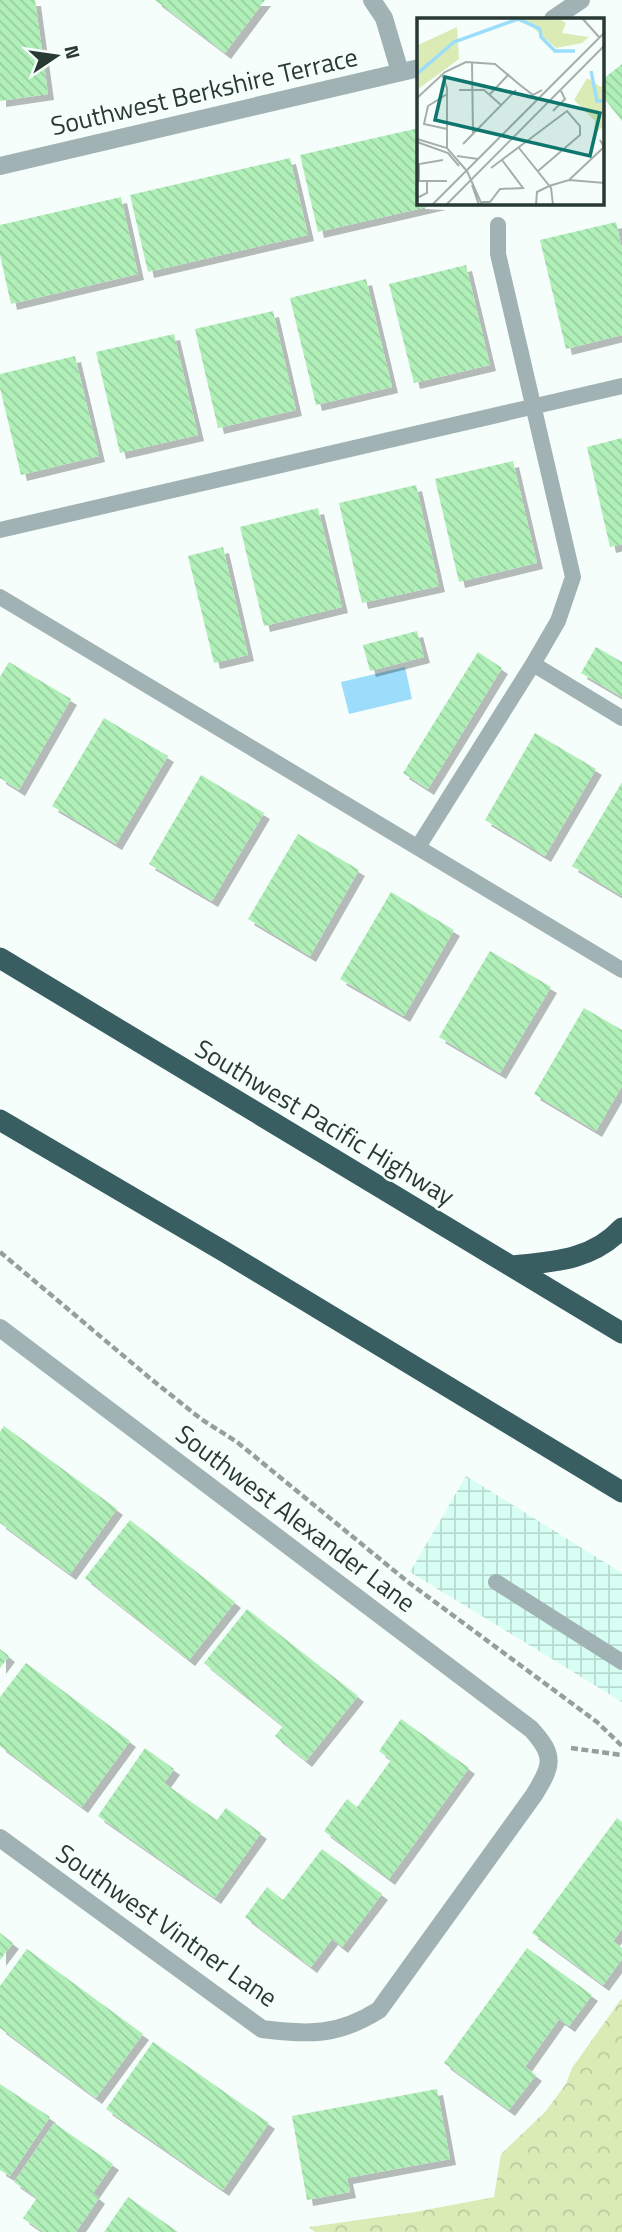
<svg xmlns="http://www.w3.org/2000/svg" width="622" height="2232" viewBox="0 0 622 2232" font-family="'Titillium Web',sans-serif">
	<style>
		.industrial { fill: url(#industrial-grid) }
		.forest { fill: url(#forest-crowns) }
		.water { fill: #9bddfb }
		.building { fill: url(#building-back-hatch); filter: url(#shadow) }
		.lines { fill: none; stroke-linecap: round; stroke-linejoin: round }
		.path { stroke: #94a09c; stroke-width: 4.5; stroke-dasharray: 7 3.5; stroke-linecap: butt }
		.lane { stroke: #a0b2b3; stroke-width: 16 }
		.street { stroke: #a0b2b3; stroke-width: 18 }
		.highway { stroke: #385e61; stroke-width: 21 }
		.labels { text-anchor: middle; dominant-baseline: central; stroke-width: 5; stroke-linejoin: round; paint-order: stroke }
		.street-label { font-size: 26px; fill: #293934; stroke: #f6fefb }
		.inset-river { fill: none; stroke: #9bddfb; stroke-width: 3.5 }
		.inset-road { fill: none; stroke: #a4afab; stroke-width: 2 }
		.view { fill: #0f766e; fill-opacity: 0.15; stroke: #0f766e; stroke-width: 3.5 }
		.inset-edge { fill: none; stroke: #293934; stroke-width: 3.5 }
	</style>
	<defs>
		<pattern id="industrial-grid" width="8" height="8" patternUnits="userSpaceOnUse" patternTransform="scale(1.75)"><rect width="8" height="8" fill="#d7fef2"/><path d="M0 4h8M4 0v8" fill="none" stroke="#b9dad0"/></pattern>
		<pattern id="forest-crowns" width="20" height="18" patternUnits="userSpaceOnUse" patternTransform="scale(1.75)"><rect width="20" height="18" fill="#dbebb6"/><path d="M2 6a3 3 0 1 1 6 0M12 15a3 3 0 1 1 6 0" fill="none" stroke="#bcca9d"/></pattern>
		<pattern id="building-back-hatch" width="6" height="6" patternUnits="userSpaceOnUse" patternTransform="scale(1.75)"><rect width="6" height="6" fill="#b0efb8"/><path d="M-1 5l2 2M0 0l6 6M5-1l2 2" fill="none" stroke="#97ce9f"/></pattern>
		<filter id="shadow"><feDropShadow dx="6" dy="6" stdDeviation="0" flood-color="#0004"/></filter>
	</defs>
	<rect width="100%" height="100%" fill="#f6fefb"/>
	<path class="industrial" d="M466 1476 622 1573V1702L410 1572Z"/>
	<path class="forest" d="M622 1998V2232H315L309 2227 415 2212 494 2197 501 2154 545 2112 566 2084 572 2068Z"/>
	<path class="water" d="M405 667 412 699 349 714 341 682Z"/>
	<path class="building" d="M0 0H35L48 94 0 101Z
		M155 0H265L225 53Z
		M622 64V121L603 97V79Z
		M419 128V203L440 204 318 232 300 155Z
		M290 158 308 235 148 272 130 195Z
		M121 197 138 274 11 304 0 255V225Z
		M616 222 622 249V335L566 349 540 240Z
		M466 265 490 365 414 383 389 284Z
		M366 279 392 387 316 405 290 298Z
		M273 311 296 410 218 428 195 329Z
		M174 334 198 435 120 453 96 352Z
		M75 356 99 456 21 475 0 388V374Z
		M622 438V544L610 547 587 447Z
		M513 461 537 563 459 582 435 479Z
		M416 485 439 586 362 603 339 503Z
		M318 508 342 607 264 626 240 527Z
		M223 547 248 655 214 663 188 556Z
		M417 631 424 657 370 671 363 645Z
		M596 647 622 662V697L581 673Z
		M478 652 502 668 428 789 403 773Z
		M9 662 71 699 19 790 0 778V677Z
		M104 718 168 756 116 844 52 806Z
		M535 733 596 769 545 856 485 820Z
		M201 775 264 813 212 901 149 864Z
		M622 782V896L572 866Z
		M298 834 359 870 310 956 248 919Z
		M391 892 454 930 404 1016 340 979Z
		M490 951 551 987 500 1073 439 1037Z
		M584 1008 622 1030V1086L596 1131 534 1094Z
		M4 1426 117 1509 70 1574 0 1523V1432Z
		M130 1520 235 1602 189 1660 85 1578Z
		M247 1609 358 1696 306 1761 275 1736 283 1726 204 1663Z
		M0 1649 9 1656 0 1668Z
		M26 1663 130 1741 82 1807 0 1746V1697Z
		M401 1719 469 1768 389 1879 324 1831 347 1799 357 1807 391 1760 379 1751Z
		M145 1748 174 1769 164 1783 217 1820 226 1808 261 1833 215 1898 98 1816Z
		M617 1818 622 1822V1929L613 1941 622 1948V1959L603 1985 532 1933Z
		M322 1849 382 1894 342 1947 332 1939 311 1967 245 1917 267 1887 283 1900Z
		M0 1933 13 1943 0 1960Z
		M527 1948 592 1995 569 2026 559 2019 525 2067 536 2075 509 2110 444 2063Z
		M27 1949 143 2034 96 2098 0 2028V1986Z
		M153 2042 269 2123 223 2190 106 2109Z
		M0 2084 50 2117 10 2176 0 2170Z
		M437 2089 450 2159 347 2178 350 2192 307 2200 292 2116Z
		M54 2123 113 2164 93 2193 99 2198 76 2232H43L23 2218 37 2198 14 2182Z
		M128 2197 178 2232H104Z"/>
	<g class="lines">
		<path class="path" d="M0 1252 151 1379 201 1419 237 1442 408 1582 597 1722 622 1746
			M571 1748 622 1755"/>
		<path class="lane" d="M0 530 622 386
			M0 597 622 970
			M533 664 622 718
			M418 847 533 664 558 621 573 577 498 254V225
			M496 1582 622 1662"/>
		<path class="street" d="M372 0 384 18 400 72
			M553 19 581 0
			M0 166 419 68
			M0 1328 531 1729C556 1756 552 1766 534 1795L379 2010C338 2036 308 2035 262 2029L0 1838"/>
		<path class="highway" d="M0 958 622 1333
			M0 1120 225 1252 622 1492
			M512 1266C553 1262 593 1260 622 1228"/>
	</g>
	<g class="labels">
		<g class="street-label">
			<text transform="translate(204 91) rotate(-13)">Southwest Berkshire Terrace</text>
			<text transform="translate(325 1122) rotate(31)">Southwest Pacific Highway</text>
			<text transform="translate(296 1518) rotate(37)">Southwest Alexander Lane</text>
			<text transform="translate(167 1925) rotate(35)">Southwest Vintner Lane</text>
		</g>
	</g>
	<g transform="translate(417 18)">
		<rect width="187" height="187" fill="#f6fefb"/>
		<path d="M105 0H141L149 5 145 15 172 19 165 25 139 30ZM40 9 42 41 0 72 1 27ZM170 60 184 69 187 65V108L177 116 178 103 157 82Z" fill="#dbebb6"/>
		<path class="inset-river" d="M174 53 180 83H188M0 56 37 24 101 1 123 11 124 19 138 33H158"/>
		<path class="inset-road" d="M165 0 182 19M55 44 56 116M25 56 30 70V130M103 67 116 77 125 72M42 72H67L84 87M30 76 11 88 7 106 30 111M73 76 92 56M0 80 28 54 49 44 78 46 103 67M136 93 148 81 144 73M0 121 30 130 49 152M0 124 31 135 42 148M46 126 99 72M102 130 134 170 136 187M40 138 61 141M74 150 150 93 163 108V117L121 153M50 153 65 187M152 162 187 129 183 122M1 163H30M2 163V146L26 142M55 167 62 187M0 180 10 175V163M65 184H73L83 171 106 170 85 142M15 187 188 14M29 187 188 27M119 187 120 174 132 168 152 162 188 165"/>
		<path class="view" d="M28 59 183 95 173 138 18 102Z"/>
		<rect width="187" height="187" class="inset-edge"/>
	</g>
	<g transform="translate(56 56) rotate(77)" stroke="#f6fefb" stroke-width="5" paint-order="stroke">
	<path d="M0-5L12 26L0 18L-12 26Z" fill="#293934"/>
	<text y="-10" font-size="19" font-weight="bold" text-anchor="middle" fill="#293934">N</text>
	</g>
</svg>
